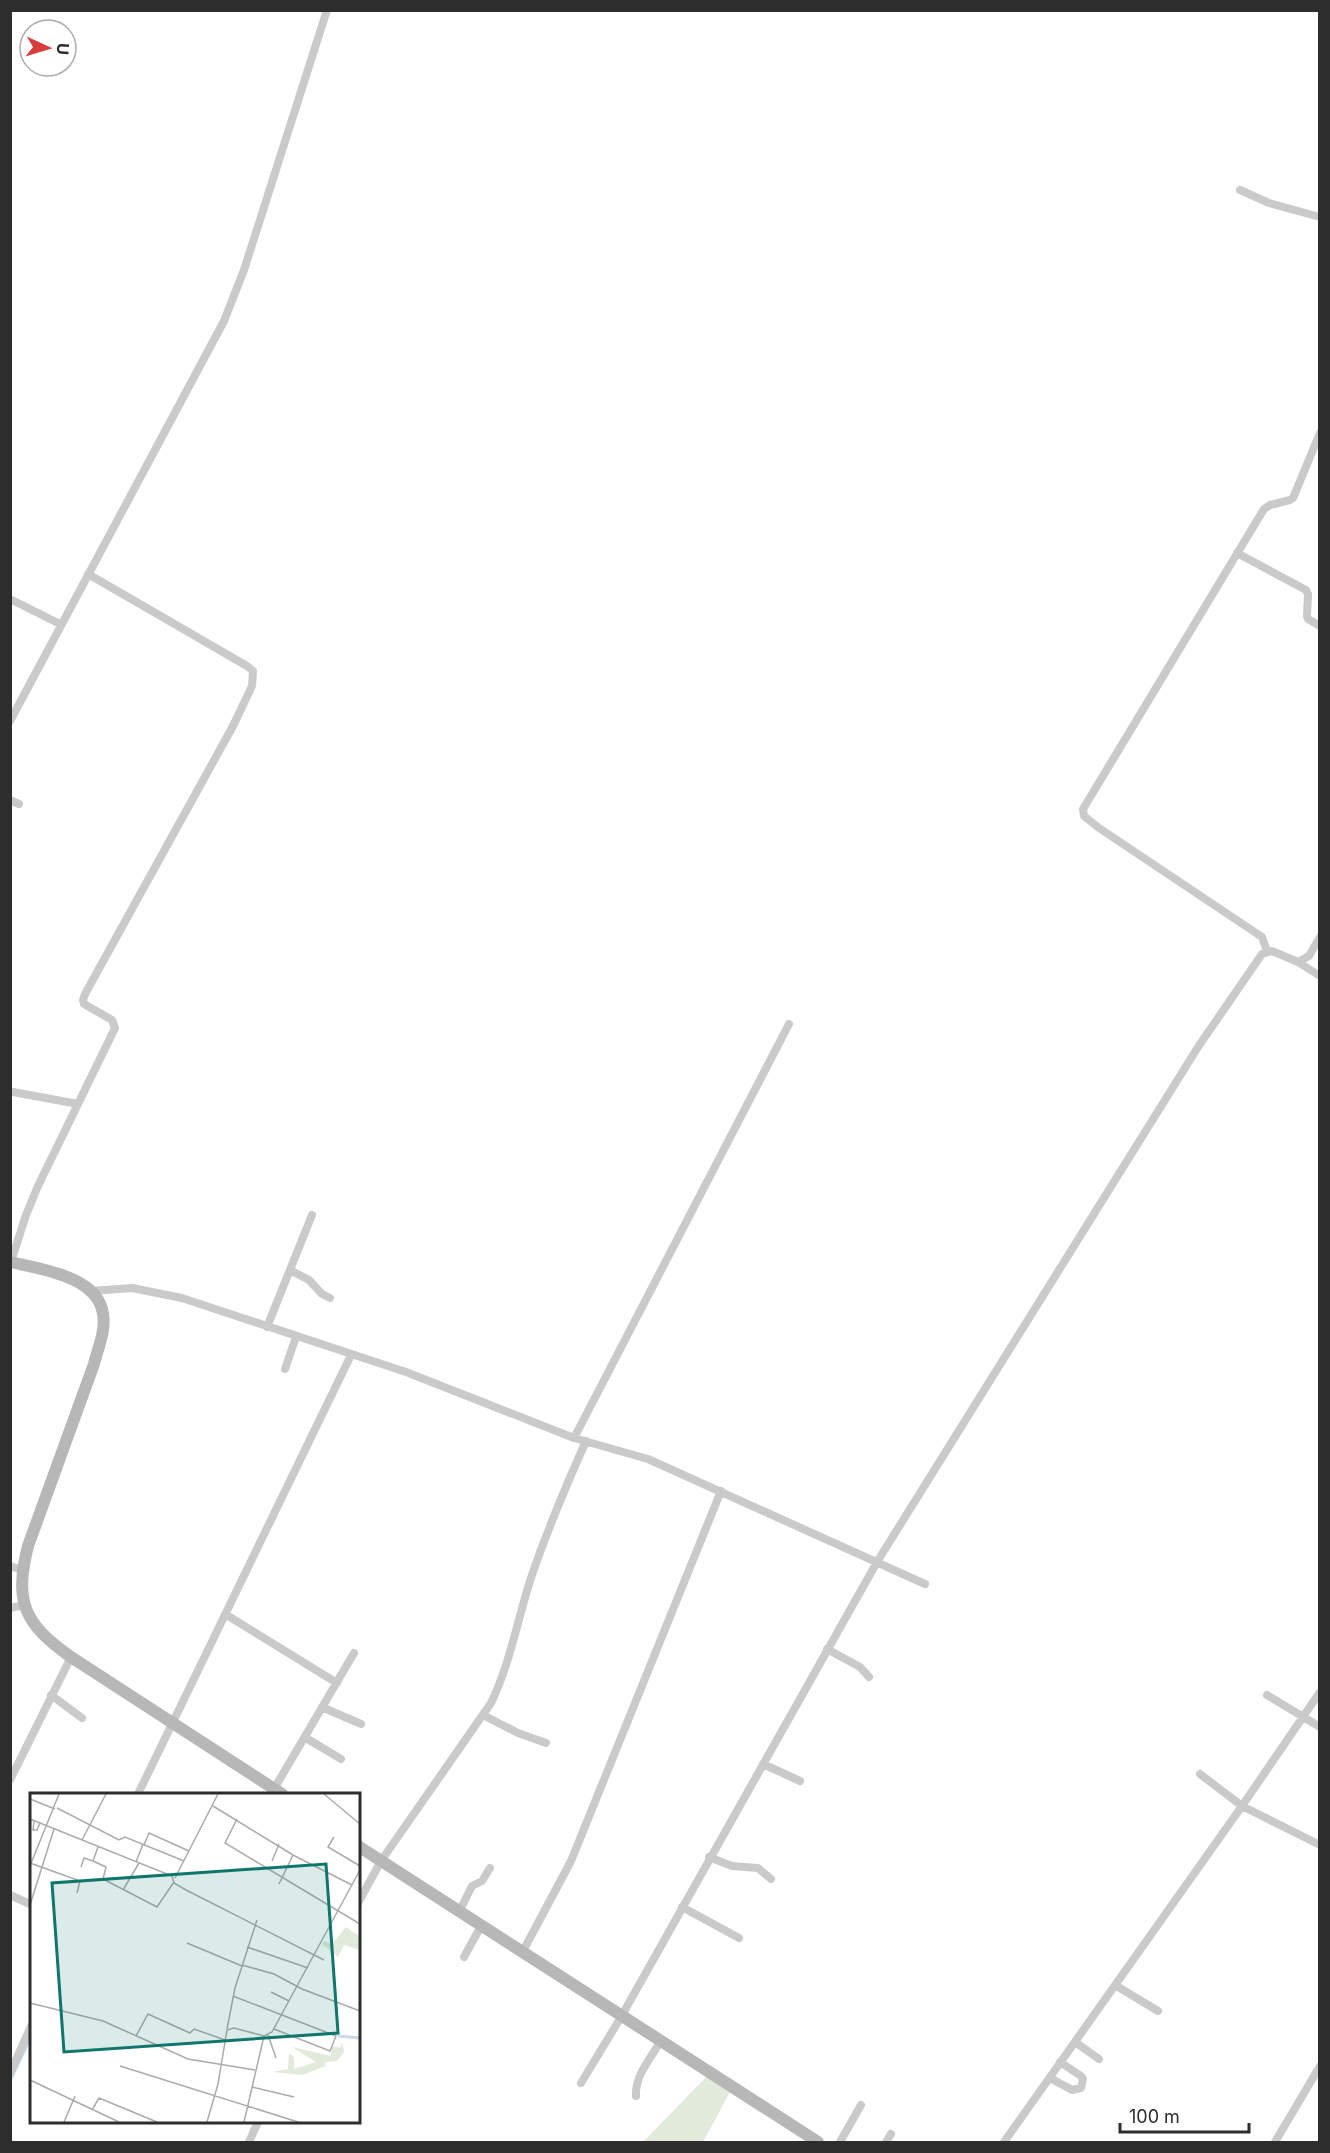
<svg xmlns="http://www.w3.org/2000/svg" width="1330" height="2153" viewBox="0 0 1330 2153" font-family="Inter,sans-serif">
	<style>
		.green { fill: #e2eadb }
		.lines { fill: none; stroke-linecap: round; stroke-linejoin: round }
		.stream { stroke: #c9d9e8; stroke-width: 2 }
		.street { stroke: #cacaca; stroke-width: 8 }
		.secondary { stroke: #b7b7b7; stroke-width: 12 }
		.inset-river { fill: none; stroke: #c9d9e8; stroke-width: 3 }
		.inset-road { fill: none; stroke: #ababab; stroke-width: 1.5 }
		.view { fill: #0f766e; fill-opacity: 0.15; stroke: #0f766e; stroke-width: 3 }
		.inset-edge { fill: none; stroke: #2d2d2d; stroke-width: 3 }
	</style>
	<rect width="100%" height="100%" fill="#fff"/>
	<path class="green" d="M708 2075 731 2090 703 2142H643Z"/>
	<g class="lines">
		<path class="stream" d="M10 2082 32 2036"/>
		<path class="street" d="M1240 190 1269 203 1320 217
			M1237 553 1306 590 1308 594 1307 616 1308 619 1320 626
			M12 600 60 624
			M10 721 224 321 244 270 327 10
			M10 800 19 804
			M1267 951 1262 937 1099 828 1084 816 1083 809 1264 509 1270 505 1290 500 1293 498 1320 433
			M1298 962 1320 976
			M13 1092 78 1104
			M11 1262 26 1215 38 1186 115 1028 112 1020 84 1004 83 1000 85 994 233 726 252 686 253 671 247 666 88 574
			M290 1270 309 1280 322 1294 330 1298
			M91 1291 132 1288 182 1298 406 1372 574 1438 648 1459 925 1584
			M267 1327 312 1215
			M285 1369 296 1337
			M574 1438 789 1024
			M10 1566 22 1570
			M10 1608 24 1605
			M225 1614 337 1683
			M827 1649 860 1667 869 1677
			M51 1695 82 1718
			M1267 1695 1320 1727
			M324 1708 361 1724
			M483 1715 518 1733 546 1743
			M306 1738 341 1759
			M763 1764 800 1781
			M1200 1774 1242 1806 1320 1845
			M10 1780 71 1657
			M274 1789 354 1653
			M138 1794 351 1355
			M709 1857 732 1866 758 1868 771 1879
			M10 1895 32 1905
			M358 1903 381 1861 491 1703C509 1666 517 1623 529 1584 545 1535 565 1488 586 1441
			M682 1907 739 1938
			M460 1910 472 1886 482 1881 490 1868
			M522 1953 571 1861 721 1491
			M464 1957 481 1926
			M1115 1985 1158 2011
			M1075 2042 1099 2059
			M10 2073 32 2024
			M1050 2078 1072 2090 1081 2088 1083 2079 1081 2076 1060 2062
			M581 2083 621 2017 877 1562 1198 1047 1262 954 1272 951 1298 962 1309 956 1320 937
			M636 2096C635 2075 650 2060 660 2042
			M249 2142 258 2122
			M840 2142 861 2105
			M886 2142 891 2134
			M1004 2142 1242 1806 1320 1692
			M1275 2142 1320 2066"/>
		<path class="secondary" d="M10 1262C40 1269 98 1276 103 1314 106 1330 98 1348 94 1364L28 1546C14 1602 24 1624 71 1657L282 1794
			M358 1846 818 2142"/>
	</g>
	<g transform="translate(30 1793)">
		<rect width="330" height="330" fill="#fff"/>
		<path d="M316 134 329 143 330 157 314 152 308 164 292 151 294 148 302 151ZM312 250 314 259 307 268 295 269 296 273 272 282 243 279 258 276 259 260 264 264V276L286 269 262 254 301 263 302 253 310 255Z" fill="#e2eadb"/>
		<path class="inset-river" d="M308 243 330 245"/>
		<path class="inset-road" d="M294 1 330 31M0 6 25 16M183 13 263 62M27 15 89 47 95 44 154 68M0 26 142 83 144 90 156 97 294 167M207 26 195 50 330 131M4 28 3 37H7L10 30M304 44 298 54 330 73M52 47 76 1M114 52 119 40 159 58M68 54 63 68 76 74 73 86 127 114 144 89M242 68 249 51M106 69 113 51M0 70 50 88 47 100M0 73 29 1M51 74 54 65 63 68M145 85 188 1M249 91 263 62 322 92M93 97 109 70M0 112 24 36M157 150 212 173M217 154 278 175M212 172 244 181 272 196 330 218M241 199 259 208M203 203 306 243 300 258 244 236M0 210 73 228 158 266 225 277M197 236 205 195 227 127M238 242 246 265M106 243 118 221 160 240 164 236 195 247M90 273 268 329M0 287 89 329M222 294 264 304M62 317 69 305 127 329M34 329 45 303M177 329 188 291 197 237 204 235 234 243 242 239 330 77M214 329 234 243"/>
		<path class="view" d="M296 71 308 240 34 259 22 90Z"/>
		<rect width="330" height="330" class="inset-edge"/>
	</g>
	<rect width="1330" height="2153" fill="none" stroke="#2d2d2d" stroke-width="24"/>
	<g transform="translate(48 48) rotate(94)"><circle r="28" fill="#ffffff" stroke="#ababab" stroke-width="1.5"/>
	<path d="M0-4.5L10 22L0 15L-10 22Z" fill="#d83d3b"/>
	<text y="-9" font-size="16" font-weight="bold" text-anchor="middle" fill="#2d2d2d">U</text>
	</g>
	<path d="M1120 2123v9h129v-9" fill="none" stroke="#2d2d2d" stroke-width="3"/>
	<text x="1129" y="2123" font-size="18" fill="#2d2d2d" stroke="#ffffff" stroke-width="4.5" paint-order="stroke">100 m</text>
</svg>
